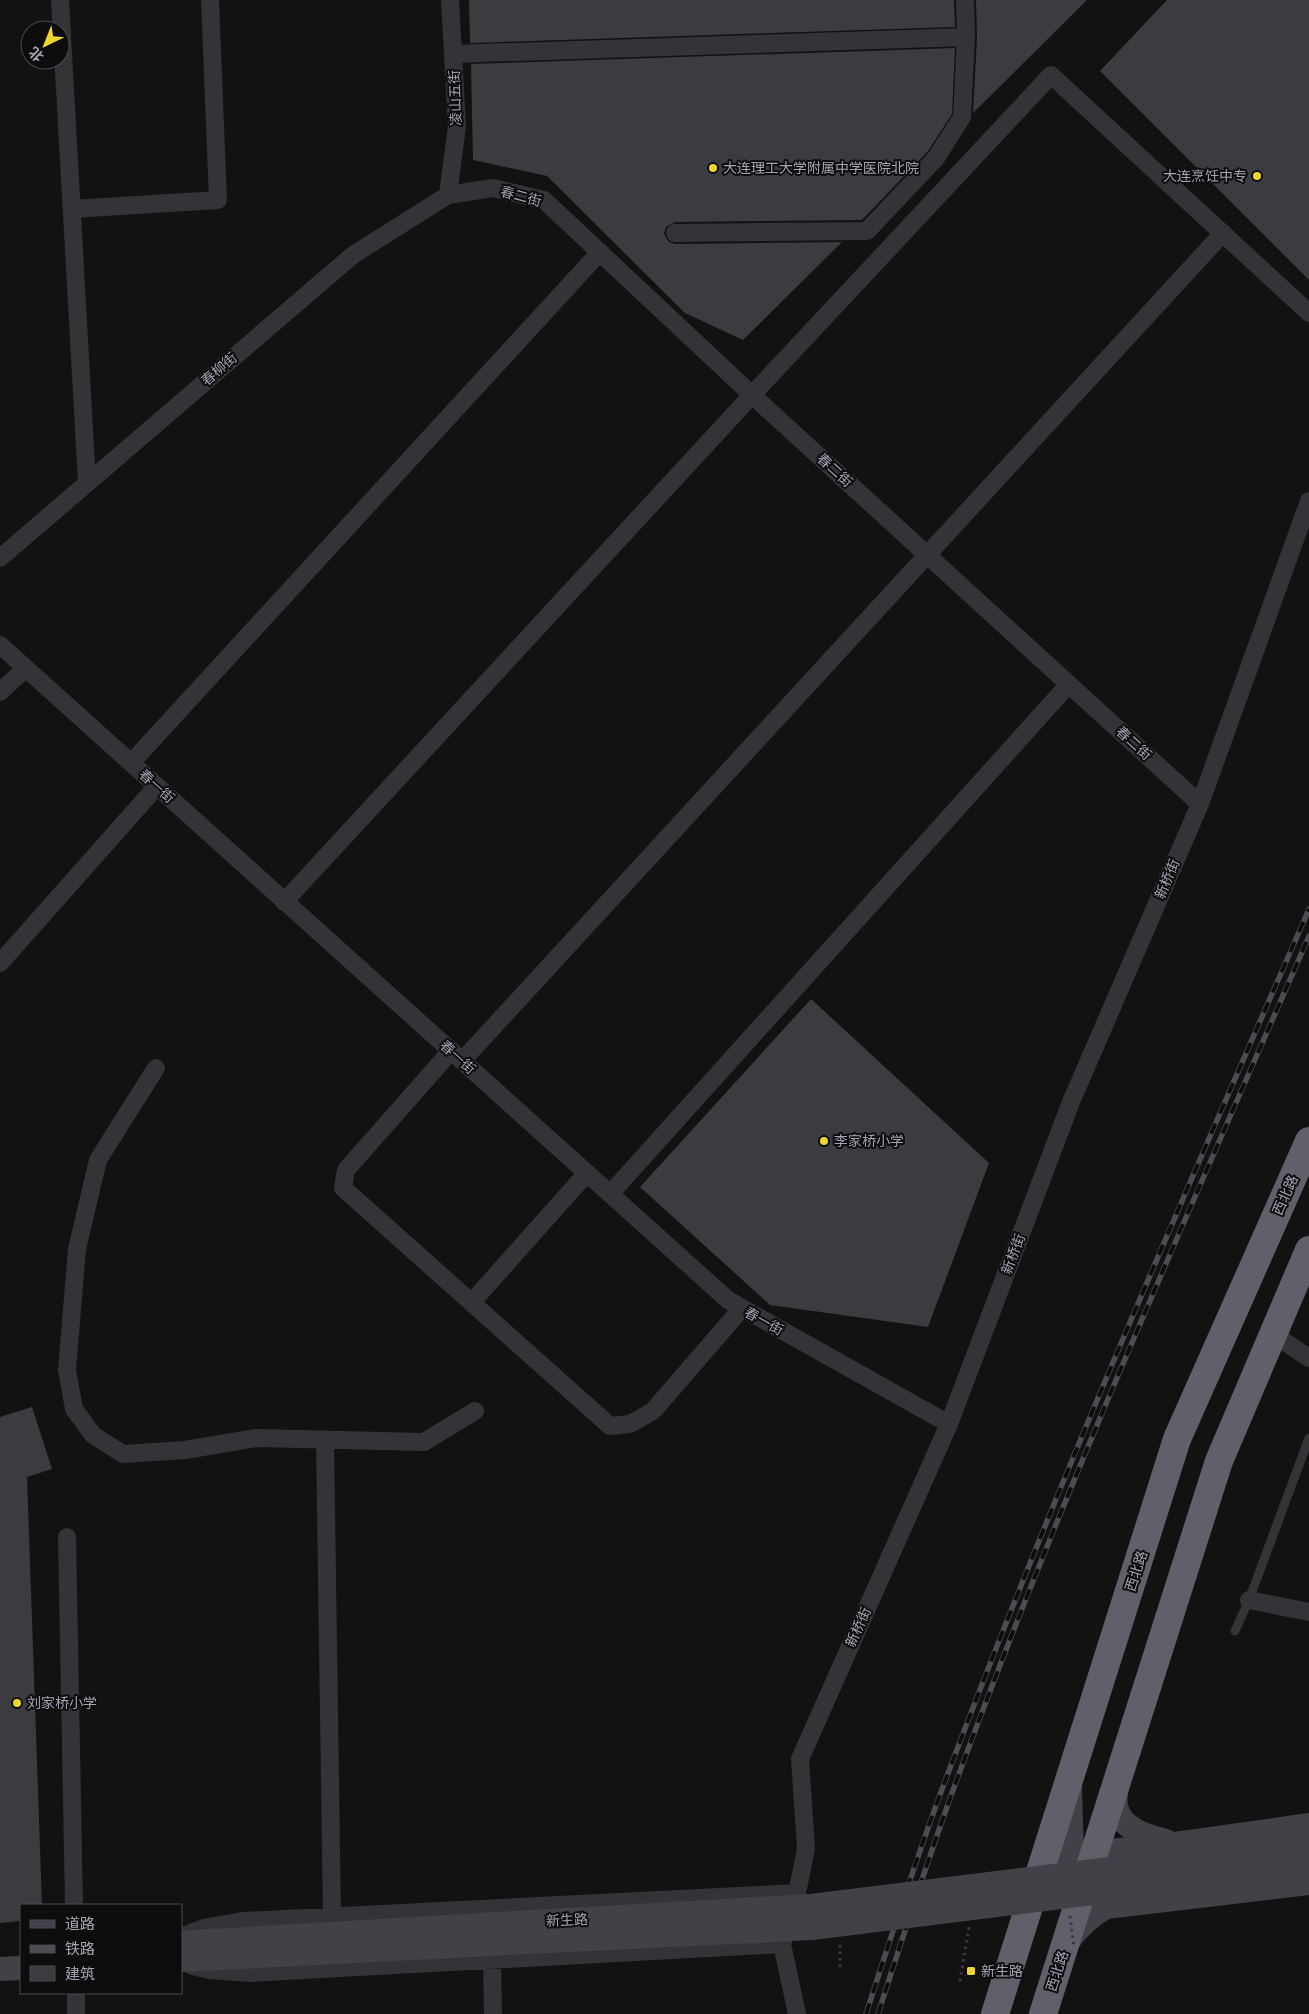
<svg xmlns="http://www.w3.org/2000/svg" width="1309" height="2014" viewBox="0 0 1309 2014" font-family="'Archivo Narrow','Noto Sans SC',sans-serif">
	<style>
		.building { fill: #3c3c40 }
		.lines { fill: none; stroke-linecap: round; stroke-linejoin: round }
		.path { stroke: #39393f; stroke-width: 3; stroke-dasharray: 2.5 4; stroke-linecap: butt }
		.lane { stroke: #333338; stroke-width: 9 }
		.street { stroke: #333338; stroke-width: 18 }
		.secondary { stroke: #414148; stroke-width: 24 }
		.highway { stroke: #5f6069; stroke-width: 28 }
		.rail-casing { stroke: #4c4c53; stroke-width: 5.5 }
		.rail { stroke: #0d0d0e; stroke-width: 4; stroke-dasharray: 11; stroke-linecap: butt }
		.path-bridge { stroke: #39393f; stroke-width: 3; stroke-dasharray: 2.5 4; stroke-linecap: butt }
		.secondary-bridge { stroke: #414148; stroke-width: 24 }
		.poi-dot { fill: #eed62f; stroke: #0d0d0e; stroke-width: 2 }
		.labels { text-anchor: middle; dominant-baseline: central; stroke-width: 4; stroke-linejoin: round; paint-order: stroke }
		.street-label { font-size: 14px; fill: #a3a5b4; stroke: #0d0d0e }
		.poi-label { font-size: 14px; fill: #a3a5b4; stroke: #0d0d0e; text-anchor: start }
	</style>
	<rect width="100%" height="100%" fill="#121213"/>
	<path class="building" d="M469 0H954L955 27 470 43Z
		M976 0H1087L973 113 977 38Z
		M1167 0H1309V280L1100 71Z
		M955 48 952 114 928 151 862 220 675 222 666 227 664 233 666 238 669 242 675 244 842 242 743 340 685 313 547 176 473 160 471 64Z
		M811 999 989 1163 928 1327 770 1305 640 1187Z
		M32 1407 52 1469 27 1477 42 1905H21V1921L0 1923V1417Z"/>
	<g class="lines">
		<path class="path" d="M840 1945V1971
			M960 1981 969 1927"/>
		<path class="lane" d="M1235 1631 1249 1600 1309 1438"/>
		<path class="street" d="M60 0 87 483
			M453 54 966 37
			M448 195 457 126 450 0
			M72 209 218 200 210 0
			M675 233 867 231 936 158 962 117 966 37 965 0
			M0 558 353 255 448 195 493 188 544 200 752 395 1200 804
			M0 645 728 1300 949 1424
			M0 692 26 668
			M131 763 600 252
			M284 902 752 395 1051 75 1309 313
			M0 963 157 786
			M451 1051 346 1170 343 1188 610 1426 630 1424 653 1411 742 1308
			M462 1061 1223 233
			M156 1068 98 1160 77 1249 67 1370 74 1409 93 1435 123 1454 185 1450 257 1438 424 1442 475 1411
			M610 1194 1069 684
			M472 1302 587 1173
			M1273 1334 1309 1358
			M325 1440 332 1917
			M67 1537 74 1905
			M1249 1600 1309 1612
			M181 1937 204 1928 242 1921 797 1893
			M492 1960 493 2014
			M192 1966 210 1970 250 1973 782 1944
			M76 2014V1993
			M797 2014 782 1944 797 1893 806 1849 800 1759 949 1424 1071 1102 1200 804 1309 501"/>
		<path class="secondary" d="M1116 1786C1116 1793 1115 1800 1116 1806 1120 1829 1147 1836 1166 1841
			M1070 1787 1072 1855 1077 1870
			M1045 1858 1175 1844 1309 1825
			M181 1943 549 1921
			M1067 1943C1078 1927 1089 1917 1106 1907L1309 1883
			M181 1960 548 1941
			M0 1969 21 1968"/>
		<path class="highway" d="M995 2014 1177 1439 1309 1141
			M1043 2014 1219 1461 1309 1250"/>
		<defs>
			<path id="rail" d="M866 2014C892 1934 917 1855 947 1776 1057 1483 1184 1196 1309 909
				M878 2014C903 1936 928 1859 956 1782 1061 1495 1187 1216 1309 936"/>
		</defs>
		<use href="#rail" class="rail-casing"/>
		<use href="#rail" class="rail"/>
		<path class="path-bridge" d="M1070 1916 1074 1947"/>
		<path class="secondary-bridge" d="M549 1921 811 1906 1309 1844
			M548 1941 812 1928 1309 1866"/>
	</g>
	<g class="poi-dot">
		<circle cx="713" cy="168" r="5"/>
		<circle cx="1257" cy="176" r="5"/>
		<circle cx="824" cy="1141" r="5"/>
		<circle cx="17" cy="1703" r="5"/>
		<rect x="966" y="1966" width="10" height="10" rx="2.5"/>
	</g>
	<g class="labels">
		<g class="street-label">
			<text transform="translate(455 98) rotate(-92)">凌山五街</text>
			<text transform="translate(521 196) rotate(15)">春二街</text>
			<text transform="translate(219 369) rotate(-41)">春柳街</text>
			<text transform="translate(835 470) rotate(42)">春二街</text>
			<text transform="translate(1134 743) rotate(42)">春二街</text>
			<text transform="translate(157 786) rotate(42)">春一街</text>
			<text transform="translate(1167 879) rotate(-67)">新桥街</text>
			<text transform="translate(458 1057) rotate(42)">春一街</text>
			<text transform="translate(1285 1195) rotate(-66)">西北路</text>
			<text transform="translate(1013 1254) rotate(-69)">新桥街</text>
			<text transform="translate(764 1321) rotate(29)">春一街</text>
			<text transform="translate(1136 1571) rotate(-72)">西北路</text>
			<text transform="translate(858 1627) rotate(-66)">新桥街</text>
			<text transform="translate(567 1920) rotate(-3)">新生路</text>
			<text transform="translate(1057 1971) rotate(-72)">西北路</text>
		</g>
		<g class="poi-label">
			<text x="723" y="168">大连理工大学附属中学医院北院</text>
			<text x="1247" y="176" text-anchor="end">大连烹饪中专</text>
			<text x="834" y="1141">李家桥小学</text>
			<text x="27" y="1703">刘家桥小学</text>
			<text x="981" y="1971">新生路</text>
		</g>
	</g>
	<rect x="20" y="1904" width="162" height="90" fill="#0d0d0e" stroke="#494a50"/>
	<rect x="30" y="1920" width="25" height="8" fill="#414148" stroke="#494a50"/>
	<text x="65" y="1929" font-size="15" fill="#a3a5b4">道路</text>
	<rect x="30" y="1945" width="25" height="8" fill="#4c4c53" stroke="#494a50"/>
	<text x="65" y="1954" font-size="15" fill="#a3a5b4">铁路</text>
	<rect x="30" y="1966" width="25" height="15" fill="#3c3c40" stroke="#494a50"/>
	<text x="65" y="1979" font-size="15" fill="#a3a5b4">建筑</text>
	<g transform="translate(45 45) rotate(223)"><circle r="24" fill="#0d0d0e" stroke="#494a50"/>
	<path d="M0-4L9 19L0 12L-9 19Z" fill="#eed62f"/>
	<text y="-8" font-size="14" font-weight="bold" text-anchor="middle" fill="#a3a5b4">北</text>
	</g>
</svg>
